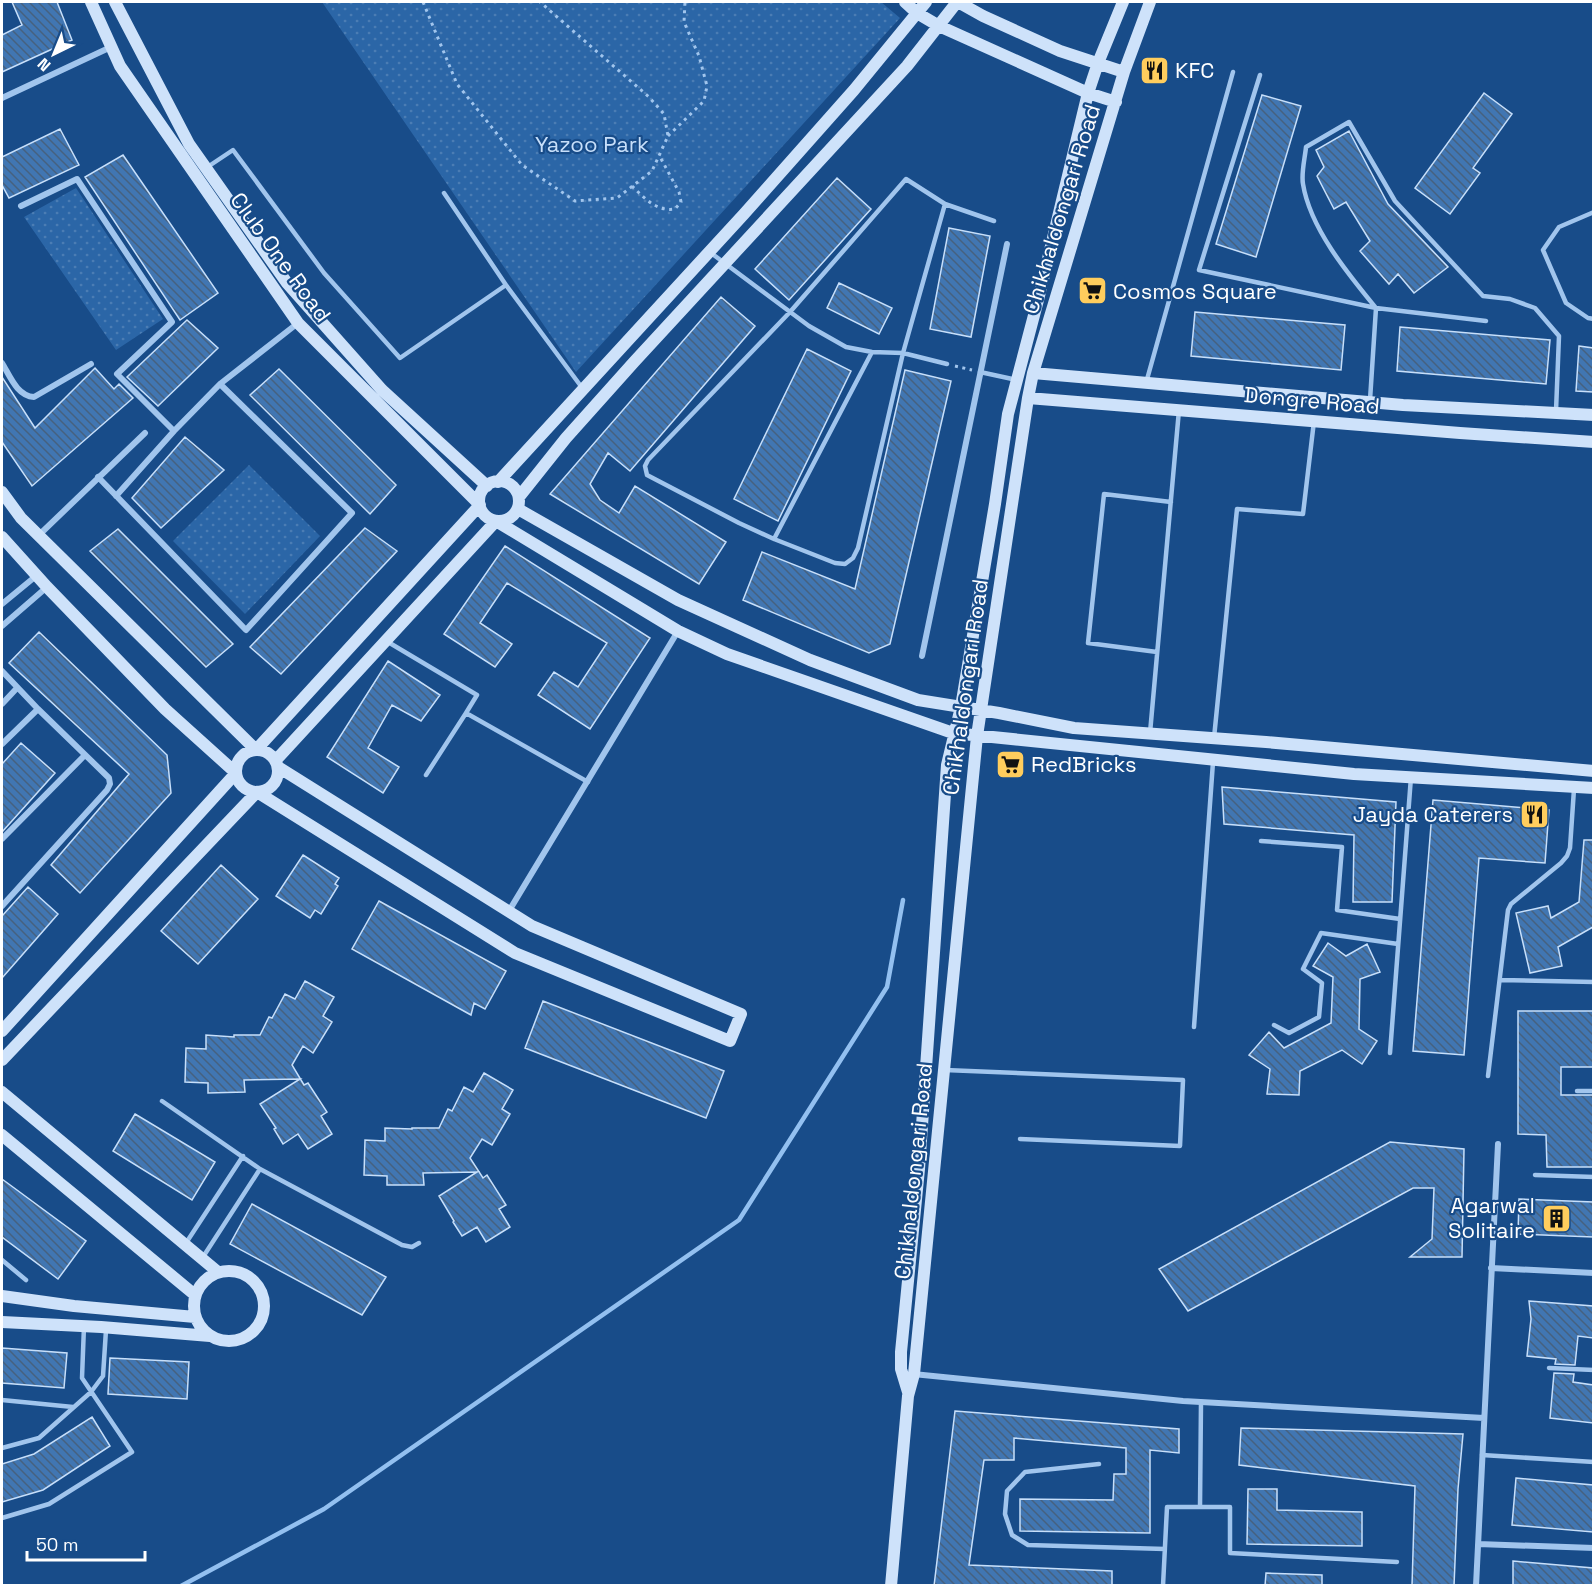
<svg xmlns="http://www.w3.org/2000/svg" width="1595" height="1587" viewBox="0 0 1595 1587" font-family="'Space Grotesk',sans-serif">
	<style>
		.grass { fill: url(#grass-dots) }
		.lines { fill: none; stroke-linecap: round; stroke-linejoin: round }
		.stream { stroke: #93c0f0; stroke-width: 4.5 }
		.building { fill: url(#building-back-hatch); stroke: #c7dffa; stroke-width: 1.5 }
		.path { stroke: #a1c5ed; stroke-width: 3; stroke-dasharray: 3 4.5; stroke-linecap: butt }
		.lane { stroke: #a1c5ed; stroke-width: 4.5 }
		.street { stroke: #a1c5ed; stroke-width: 6 }
		.secondary { stroke: #cee2fa; stroke-width: 12 }
		.labels { text-anchor: middle; dominant-baseline: central; stroke-width: 4.5; stroke-linejoin: round; paint-order: stroke }
		.poi-label { font-size: 22px; fill: #fff; stroke: #184c89; text-anchor: start }
		.park-label { font-size: 22px; fill: #c7dffa; stroke: #184c89 }
		.street-label { font-size: 22px; fill: #fff; stroke: #184c89 }
	</style>
	<defs>
		<pattern id="grass-dots" width="8" height="8" patternUnits="userSpaceOnUse" patternTransform="scale(1.5)"><rect width="8" height="8" fill="#2b66a7"/><path d="M2 2h.1M6 6h.1" fill="none" stroke="#4b7db4" stroke-width="1.8" stroke-linecap="round"/></pattern>
		<pattern id="building-back-hatch" width="6" height="6" patternUnits="userSpaceOnUse" patternTransform="scale(1.5)"><rect width="6" height="6" fill="#4176b2"/><path d="M-1 5l2 2M0 0l6 6M5-1l2 2" fill="none" stroke="#46617f"/></pattern>
	</defs>
	<rect width="100%" height="100%" fill="#184c89"/>
	<path class="grass" d="M322 2H881L900 18 576 372Z
		M76 188 163 319 116 350 24 217Z
		M249 465 320 536 245 614 173 541Z"/>
	<g class="lines">
		<path class="stream" d="M181 1586 324 1509 739 1220 887 987 903 900"/>
	</g>
	<path class="building" d="M12 2H57L72 40 2 72V35L22 25Z
		M1484 93 1512 114 1473 168 1480 173 1450 214 1415 188Z
		M1262 95 1301 106 1256 257 1216 244Z
		M60 129 79 165 9 198 2 185V157Z
		M1349 131 1388 204 1448 267 1414 293 1398 274 1389 284 1360 251 1370 241 1346 202 1334 209 1317 176 1324 167 1316 150Z
		M123 155 218 293 180 320 85 177Z
		M837 178 871 209 789 300 755 269Z
		M949 228 990 236 971 337 930 329Z
		M839 283 892 308 879 334 827 308Z
		M721 297 755 326 630 471 608 453 590 484 600 500 619 513 635 486 726 542 699 584 550 494Z
		M1195 312 1345 325 1341 370 1191 356Z
		M187 320 218 348 158 406 127 377Z
		M1400 327 1550 340 1546 384 1397 371Z
		M1579 346 1593 348V392L1576 391Z
		M807 349 851 371 778 521 734 499Z
		M95 368 114 389 119 384 133 398 32 486 2 442V377L35 428Z
		M279 369 396 485 370 514 250 395Z
		M905 370 951 381 890 644 869 653 743 600 762 552 855 589Z
		M185 437 224 470 161 528 132 498Z
		M365 528 397 551 281 674 250 647Z
		M118 529 233 644 206 667 90 551Z
		M505 546 650 638 590 729 538 695 554 672 578 687 607 643 507 583 480 623 512 644 495 667 444 634Z
		M39 632 167 755 171 793 80 893 51 865 129 774 9 663Z
		M388 661 440 695 421 721 392 705 368 748 399 767 383 793 327 757Z
		M21 743 55 773 2 832V764Z
		M1222 787 1396 802 1392 902H1353L1354 835 1224 824Z
		M1433 800 1549 810 1545 863 1479 858 1464 1055 1413 1051Z
		M1584 840H1593V927L1558 947 1562 966 1530 973 1516 913 1548 906 1551 918 1579 902Z
		M303 855 339 878 335 884 338 886 321 914 315 910 310 918 276 896Z
		M221 865 258 899 198 964 161 931Z
		M28 887 58 914 2 978V916Z
		M379 901 506 971 485 1009 474 1003 471 1015 352 949Z
		M1328 943 1346 956 1367 944 1380 972 1360 979 1359 1029 1377 1041 1362 1064 1342 1050 1300 1071 1299 1095 1267 1094 1270 1069 1249 1055 1269 1032 1284 1048 1331 1023 1333 977 1313 966Z
		M305 981 334 997 323 1016 332 1022 313 1053 303 1046 292 1065 304 1085 308 1083 327 1112 321 1116 332 1134 308 1149 298 1134 283 1144 274 1129 276 1128 260 1104 300 1079 244 1080 245 1092 208 1093V1083L185 1082 186 1048 206 1049V1035L234 1037V1035H260L269 1017 272 1018 285 994 295 999Z
		M543 1001 724 1071 706 1118 525 1048Z
		M1518 1011H1593V1067H1561V1095H1593V1167H1547L1546 1135 1518 1134Z
		M484 1073 513 1090 502 1109 510 1114 492 1145 482 1139 470 1158 483 1178 487 1175 506 1205 499 1209 510 1227 486 1242 477 1227 462 1236 453 1222 454 1221 439 1196 477 1172 423 1173 424 1185H387V1176L364 1175 365 1140 385 1141V1128L412 1129V1128H439L448 1109 452 1111 464 1087 473 1092Z
		M135 1114 215 1162 192 1200 113 1151Z
		M1390 1142 1464 1149 1462 1257H1410L1432 1239 1434 1188H1413L1188 1311 1159 1269Z
		M2 1179 86 1241 58 1279 2 1237Z
		M1519 1199 1593 1202V1237L1518 1234Z
		M252 1204 386 1277 362 1315 230 1244Z
		M1529 1301 1593 1306V1338L1578 1336 1575 1365 1555 1364 1556 1359 1527 1356 1531 1319Z
		M2 1348 67 1353 64 1388 2 1383Z
		M110 1358 189 1362 187 1399 108 1394Z
		M1554 1373 1574 1374 1573 1382 1593 1385V1423L1550 1418Z
		M955 1411 1179 1429V1453L1150 1450V1533L1020 1531V1499L1113 1500 1114 1474H1126V1448L1014 1438V1460H984L969 1565 1112 1571V1586H934Z
		M92 1417 110 1446 43 1490 2 1502V1464L34 1454Z
		M1241 1428 1463 1434 1458 1489 1454 1586H1412L1415 1486 1239 1465Z
		M1516 1478 1593 1485V1532L1512 1525Z
		M1248 1489H1277V1510L1362 1512V1546L1247 1544Z
		M1513 1561 1593 1568V1586H1513Z
		M1266 1573 1322 1575V1586H1265Z"/>
	<g class="lines">
		<path class="path" d="M423 2 457 84 522 165 575 201 617 198 652 171 668 136 664 114 649 97 540 2
			M668 136 704 101 707 86 699 56 684 22 685 2
			M632 186C644 198 657 212 675 209L681 202 679 192 659 155
			M955 366 972 370"/>
		<path class="lane" d="M1260 75 1199 270 1376 308 1486 321
			M206 168 233 150 324 273 400 358 506 285 444 193
			M906 179 945 204 903 353 858 548 853 558 845 564 835 563 774 539 739 523 647 475 645 466 648 460 790 312Z
			M945 204 994 221
			M1594 212 1559 227 1543 250 1566 303 1588 318 1594 319
			M711 253 809 326 846 347 872 352 903 353 947 364
			M506 285 583 389
			M980 372 1017 380
			M1146 383 1233 72
			M1370 400 1376 308C1348 274 1310 228 1303 184 1301 173 1305 158 1306 147L1349 122 1395 201 1483 296 1510 299 1535 308 1559 336 1556 411
			M774 539 872 352
			M388 642 477 695 466 713 588 782
			M1157 652 1088 643 1104 494 1171 502
			M1150 733 1179 410
			M1214 738 1237 509 1303 514 1314 421
			M426 775 466 713
			M1261 841 1342 847 1337 910 1400 919
			M1500 980 1594 982
			M1274 1025 1289 1033 1319 1017 1322 983 1303 969 1321 933 1398 944
			M1194 1027 1213 762
			M1390 1053 1411 777
			M945 1070 1183 1080 1180 1146 1020 1139
			M1488 1076 1508 910 1511 904 1561 863 1567 856 1570 848 1574 789
			M1577 1091H1594
			M162 1101 260 1169 402 1245 412 1247 419 1243
			M1535 1175 1594 1177
			M186 1243 243 1156
			M203 1257 260 1169
			M2 1260 26 1280
			M1549 1368 1594 1370
			M2 1400 73 1407
			M2 1448 39 1438 91 1392 103 1376 106 1330
			M1482 1455 1594 1462
			M1099 1464 1025 1472 1007 1491 1005 1514 1012 1535 1028 1545 1165 1549
			M1200 1507 1201 1402
			M2 1518 49 1504 132 1452 82 1378 84 1326
			M1163 1586 1167 1507H1230V1553L1397 1562"/>
		<path class="street" d="M2 98 111 47
			M21 206 77 179 172 322 117 374 174 431
			M2 363C10 376 17 396 34 397L91 364
			M98 477 246 630 352 513 220 384
			M116 496 174 431 220 384 298 323
			M39 535 145 433
			M2 604 36 576
			M2 626 47 587
			M922 656 1007 244
			M2 671 38 709 109 778 110 784 107 790 2 906
			M2 704 17 688
			M2 744 38 709
			M2 839 85 755
			M509 911 678 631
			M1491 1268 1594 1273
			M913 1374 1183 1401 1484 1418
			M1478 1544 1594 1548
			M1476 1586 1498 1144"/>
		<path class="secondary" d="M115 2 189 144 287 283 382 390 487 486
			M905 2 917 13 939 26 1088 93 1116 102
			M958 2 983 16 1060 51 1124 72
			M1033 373 1403 405 1594 415
			M1028 398 1460 433 1594 442
			M479 501a20 20 0 1 1 40 0a20 20 0 1 1-40 0Z
			M498 482 744 214 854 90 926 2
			M2 492 21 518 256 750 480 505 298 323 120 66 91 2
			M519 497 566 438 634 362 907 66 957 2
			M518 509 678 600 810 660 918 700 999 713 1074 728 1266 742 1594 771
			M2 537 47 587 165 709 236 773 2 1031
			M236 771a21 21 0 1 1 42 0a21 21 0 1 1-42 0Z
			M276 760 496 521 678 631 727 654 953 733 1354 774 1594 788
			M2 1060 257 792 515 953 730 1041 741 1014 532 926 278 767
			M2 1092 218 1272
			M2 1135 195 1295
			M194 1306a35 35 0 1 1 70 0a35 35 0 1 1-70 0Z
			M2 1296 74 1306 195 1317
			M2 1322 101 1327 210 1336
			M908 1392 901 1369V1352L919 1169 947 765 961 707 995 504 1008 414 1038 300 1088 93 1098 63 1123 2
			M891 1586 908 1396 914 1374 977 736 1028 398 1033 373 1124 72 1150 2"/>
	</g>
	<defs>
		<symbol id="restaurant-square" viewBox="-11 -11 22 22"><rect x="-9" y="-9" width="18" height="18" rx="4" fill="#ffcd5d" stroke="#184c89"/><path d="M-5-6h1v4h1v-4h1v4h1v-4h1v5L-1.5 .5V6h-2V.5L-5-1ZM5-6V6H3V1.5H1.5Q1.5-4 5-6Z" fill="#111"/></symbol>
		<symbol id="supermarket-square" viewBox="-11 -11 22 22"><rect x="-9" y="-9" width="18" height="18" rx="4" fill="#ffcd5d" stroke="#184c89"/><path d="M-6-5.5h2.5l.6 2H6L4.5 2H-2.5L-4.4-4H-6ZM-1.5 3.2a1.3 1.3 0 1 0 .1 0ZM3 3.2a1.3 1.3 0 1 0 .1 0Z" fill="#111"/></symbol>
		<symbol id="building-square" viewBox="-11 -11 22 22"><rect x="-9" y="-9" width="18" height="18" rx="4" fill="#ffcd5d" stroke="#184c89"/><path d="M-4-6H4V6H1V3H-1V6H-4ZM-2.5-4.3h1.7v1.8h-1.7ZM.8-4.3h1.7v1.8H.8ZM-2.5-1h1.7V.8h-1.7ZM.8-1h1.7V.8H.8Z" fill="#111"/></symbol>
	</defs>
	<g fill-rule="evenodd">
		<use href="#restaurant-square" x="1138" y="54" width="33" height="33"/>
		<use href="#supermarket-square" x="1076" y="274" width="33" height="33"/>
		<use href="#supermarket-square" x="994" y="748" width="33" height="33"/>
		<use href="#restaurant-square" x="1518" y="798" width="33" height="33"/>
		<use href="#building-square" x="1540" y="1202" width="33" height="33"/>
	</g>
	<g class="labels">
		<g class="poi-label">
			<text x="1175" y="70">KFC</text>
			<text x="1113" y="291">Cosmos Square</text>
			<text x="1031" y="764">RedBricks</text>
			<text x="1513" y="814" text-anchor="end">Jayda Caterers</text>
			<text x="1535" y="1205" text-anchor="end">Agarwal<tspan x="1535" dy="25">Solitaire</tspan></text>
		</g>
		<g class="park-label">
			<text x="592" y="144">Yazoo Park</text>
		</g>
		<g class="street-label">
			<text transform="translate(1061 209) rotate(-73)">Chikhaldongari Road</text>
			<text transform="translate(281 257) rotate(54)">Club One Road</text>
			<text transform="translate(1312 400) rotate(5)">Dongre Road</text>
			<text transform="translate(965 687) rotate(-82)">Chikhaldongari Road</text>
			<text transform="translate(913 1171) rotate(-84)">Chikhaldongari Road</text>
		</g>
	</g>
	<rect width="1595" height="1587" fill="none" stroke="#ffffff" stroke-width="6"/>
	<g transform="translate(54 54) rotate(223)" stroke="#184c89" stroke-width="4.5" paint-order="stroke">
	<path d="M0-4.5L10 22L0 15L-10 22Z" fill="#ffffff"/>
	<text y="-9" font-size="16" font-weight="bold" text-anchor="middle" fill="#ffffff">N</text>
	</g>
	<path d="M27 1551v9h118v-9" fill="none" stroke="#ffffff" stroke-width="3"/>
	<text x="36" y="1551" font-size="18" fill="#ffffff" stroke="#184c89" stroke-width="4.5" paint-order="stroke">50 m</text>
</svg>
